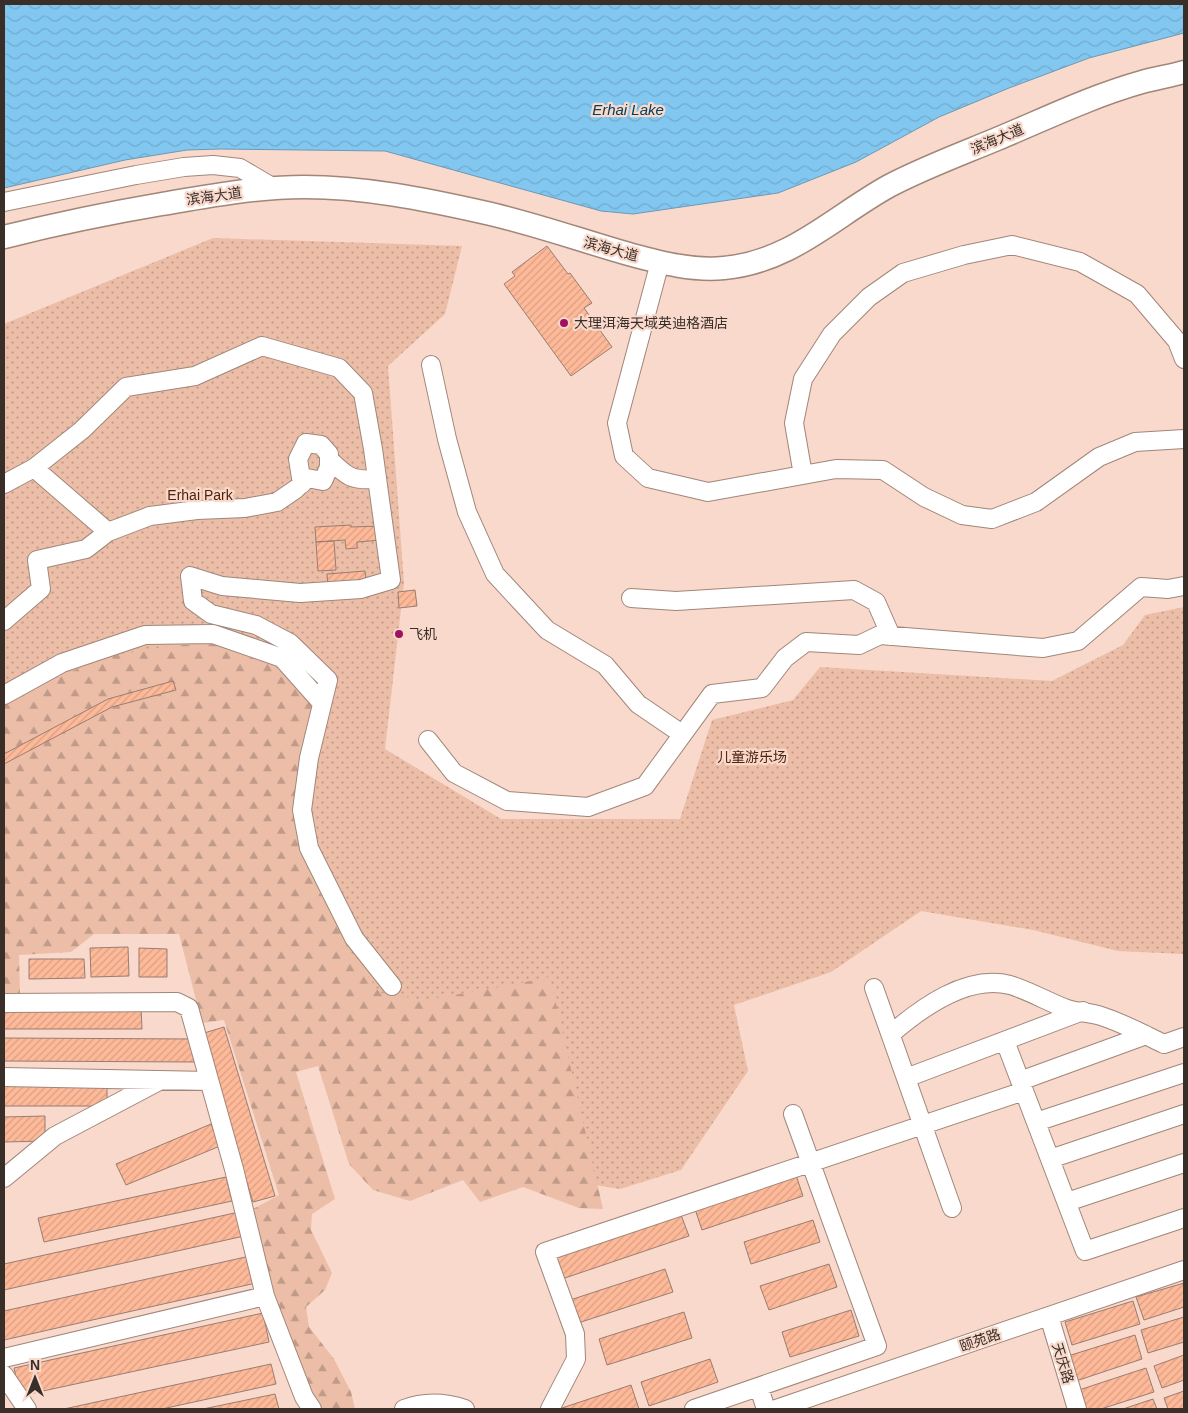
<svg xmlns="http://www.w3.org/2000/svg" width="1188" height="1413" viewBox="0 0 1188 1413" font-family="Helvetica,'Noto Sans SC',sans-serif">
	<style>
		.grass { fill: url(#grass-dots) }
		.forest { fill: url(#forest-firs) }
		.water { fill: url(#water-waves); stroke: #6c99b4 }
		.building { fill: url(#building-hatch); stroke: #997d71 }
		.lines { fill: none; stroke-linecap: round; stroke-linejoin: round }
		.minor-casing { stroke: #a18679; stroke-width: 20 }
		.major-casing { stroke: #a18679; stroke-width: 25 }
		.minor { stroke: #fff; stroke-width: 18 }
		.major { stroke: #fff; stroke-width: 22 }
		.poi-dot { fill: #9e125f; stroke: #f8d9cb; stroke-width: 2 }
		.labels { text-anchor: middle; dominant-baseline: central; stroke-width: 4.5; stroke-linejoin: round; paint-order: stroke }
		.street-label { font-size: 14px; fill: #3a2e29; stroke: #f8d9cb }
		.poi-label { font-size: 14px; fill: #3a2e29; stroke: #f8d9cb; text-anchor: start }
		.park-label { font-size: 14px; fill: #4f240d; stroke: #f8d9cb }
		.water-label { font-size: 15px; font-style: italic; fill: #04405b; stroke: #f8d9cb }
	</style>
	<defs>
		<pattern id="grass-dots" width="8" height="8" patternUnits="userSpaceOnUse" patternTransform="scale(1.25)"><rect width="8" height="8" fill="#ecbea8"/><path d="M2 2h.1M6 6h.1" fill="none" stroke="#c09b89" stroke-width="1.8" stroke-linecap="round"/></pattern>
		<pattern id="forest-firs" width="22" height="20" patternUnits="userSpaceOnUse" patternTransform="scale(1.25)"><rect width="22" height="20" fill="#ecbea8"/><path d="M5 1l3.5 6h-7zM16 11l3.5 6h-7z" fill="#c09b89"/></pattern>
		<pattern id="water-waves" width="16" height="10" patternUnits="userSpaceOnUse" patternTransform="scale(1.25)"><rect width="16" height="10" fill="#82c7f0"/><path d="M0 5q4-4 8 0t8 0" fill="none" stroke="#71abce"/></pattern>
		<pattern id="building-hatch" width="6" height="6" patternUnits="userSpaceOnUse" patternTransform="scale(1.25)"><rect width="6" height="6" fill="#feb999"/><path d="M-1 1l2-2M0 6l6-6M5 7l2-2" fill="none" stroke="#da9f84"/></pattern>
	</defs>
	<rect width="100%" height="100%" fill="#f8d9cb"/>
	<path class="grass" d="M213 238 462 246 445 314 388 366 404 583 385 749 501 819H680L712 720 793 700 820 667 1052 681 1123 645 1145 615 1184 607V954L1118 951 1033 930 921 911 831 972 734 1005 748 1071 681 1170 620 1189 539 1176 4 763V324Z"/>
	<path class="forest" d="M222 644 279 669 313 705 295 792 304 861 351 953 380 993 424 1000 506 986 550 977 603 1209 579 1208 523 1187 480 1202 463 1180 410 1201 373 1190 349 1164 318 1066 296 1072 335 1199 312 1214 311 1230 332 1273 325 1290 306 1307 309 1327 334 1359 351 1392 355 1409H328L301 1404 251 1210 279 1195 224 1020 202 1023 179 934H94L71 952 19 955 20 995 4 996V701L20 693 106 657 174 645Z"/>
	<path class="water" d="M4 4H1184V33L1089 58 1009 88 939 117 856 162 778 193 633 214 601 211 385 151 220 149 187 150 125 160 4 188Z"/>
	<path class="building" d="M547 246 568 274 570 273 592 303 584 308 612 347 571 376 504 284 515 276 512 272Z
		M351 525V527L380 526 381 540 357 542V548L346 549 345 540 316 542 315 527Z
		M334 541 336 570 318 571 316 542Z
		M365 571 366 582 328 585 327 574Z
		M415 590 417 606 399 608 398 592Z
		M173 681 176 690 112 707 4 764V754L108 699Z
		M128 947 129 976 91 977 90 948Z
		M139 948 167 949V977H139Z
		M29 959H84L85 978 29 979Z
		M141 1008 142 1029H4V1009Z
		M224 1027 275 1196 253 1202 201 1034Z
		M4 1038 197 1039 196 1062 4 1061Z
		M107 1082V1106H4V1083Z
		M45 1116V1141L4 1142V1117Z
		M211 1124 220 1146 126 1185 116 1164Z
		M796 1175 803 1196 702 1230 695 1209Z
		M226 1177 232 1201 44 1242 38 1218Z
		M239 1212 244 1236 4 1290V1264Z
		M681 1215 689 1236 556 1281 549 1259Z
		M813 1220 820 1242 751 1264 744 1242Z
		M250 1256 256 1283 4 1340V1311Z
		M829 1264 837 1287 769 1310 760 1286Z
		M665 1269 673 1292 575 1324 567 1301Z
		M1184 1283V1307L1144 1320 1136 1297Z
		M1133 1301 1140 1324 1072 1345 1065 1322Z
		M851 1310 859 1336 790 1357 782 1332Z
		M684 1312 692 1338 607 1365 599 1339Z
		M263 1313 269 1342 20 1396 14 1368Z
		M1184 1317V1342L1148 1353 1141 1330Z
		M1135 1335 1142 1359 1076 1381 1068 1356Z
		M1184 1355V1380L1162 1388 1154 1366Z
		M710 1359 718 1382 649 1406 641 1382Z
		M271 1364 276 1384 162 1409H64Z
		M1146 1368 1154 1392 1101 1409H1085L1079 1390Z
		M631 1385 639 1409H559Z
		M1184 1391V1409H1168L1164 1398Z
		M275 1394 279 1409H203Z
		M1153 1399 1157 1409H1123Z"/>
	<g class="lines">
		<defs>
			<path id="minor" d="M4 202 136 175 184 167 213 165 240 168 274 188
				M660 262 617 423 624 456 648 478 708 492 836 469 883 470 924 497 962 515 992 519 1036 502 1099 457 1135 442 1184 439
				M431 365 447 439 467 512 495 574 547 630 605 665 638 704 682 734
				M329 459C347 477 352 481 377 479
				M34 468 82 430 126 387 195 376 262 346 339 368 363 393 373 449 391 580 361 589 300 593 222 586 190 576 193 601 211 614 256 625 290 643 328 680 309 758 302 810 309 848 354 938 392 986
				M803 475 794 423 803 379 832 334 869 297 903 273 964 255 1012 245 1080 262 1137 294 1177 341 1184 359
				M4 484 34 468 108 532 150 516 197 510 245 508 277 502 296 489 307 478 323 481 329 467V454L321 445 306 443 298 459 302 484
				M631 598 676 601 854 590 876 602 891 636
				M4 621 41 589 37 560 86 549 108 532
				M4 695 62 663 145 635 213 634 282 658 322 703
				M428 740 454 773 507 801 588 807 645 786 712 694 762 688 785 658 806 642 859 645 880 635 1043 648 1078 641 1141 587 1168 589 1184 586
				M874 988 952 1208
				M4 1003 177 1002 189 1008 234 1169 265 1296 304 1397 312 1409
				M891 1034C921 1008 967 974 1010 985 1030 991 1048 1002 1067 1009 1078 1013 1089 1012 1101 1016 1123 1023 1143 1034 1164 1044L1184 1037
				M1005 1041 1085 1251 1184 1218
				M4 1077 209 1081
				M906 1078 1083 1011
				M1020 1081 1146 1035
				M1036 1122 1184 1073
				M1050 1159 1184 1114
				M4 1178 55 1136 161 1080
				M1067 1202 1184 1163
				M1049 1316 1077 1409
				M4 1358 265 1296
				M4 1375 27 1409
				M759 1388 766 1409
				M404 1409C425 1401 444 1402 465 1409
				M550 1409 576 1359 575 1334 545 1252 1024 1091
				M694 1409 877 1346 793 1114
				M776 1409 1184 1270"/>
			<path id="major" d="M4 237C56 224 109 213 162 204 209 196 256 187 304 187 364 187 424 199 482 212 533 223 582 241 632 255 662 263 693 271 724 268 791 262 833 217 889 186 923 168 961 154 997 139 1045 119 1092 96 1142 82 1156 78 1170 76 1184 72"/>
		</defs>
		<use href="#minor" class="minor-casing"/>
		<use href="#major" class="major-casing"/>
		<use href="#minor" class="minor"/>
		<use href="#major" class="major"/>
	</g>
	<g class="poi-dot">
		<circle cx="564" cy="323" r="5"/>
		<circle cx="399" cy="634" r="5"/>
	</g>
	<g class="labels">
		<g class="street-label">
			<text transform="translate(997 139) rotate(-23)">滨海大道</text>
			<text transform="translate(214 196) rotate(-8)">滨海大道</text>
			<text transform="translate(611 249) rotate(15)">滨海大道</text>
			<text transform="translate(980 1340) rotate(-19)">颐苑路</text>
			<text transform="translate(1063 1363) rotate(73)">天庆路</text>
		</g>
		<g class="poi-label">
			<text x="574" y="323">大理洱海天域英迪格酒店</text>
			<text x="409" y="634">飞机</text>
		</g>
		<g class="park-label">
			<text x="200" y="495">Erhai Park</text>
			<text x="752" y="757">儿童游乐场</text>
		</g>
		<g class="water-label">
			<text x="628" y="109">Erhai Lake</text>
		</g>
	</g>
	<rect width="1188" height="1413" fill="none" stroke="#3a2e29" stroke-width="10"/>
	<g transform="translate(35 1378)" stroke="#f8d9cb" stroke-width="4" paint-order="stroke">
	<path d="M0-4L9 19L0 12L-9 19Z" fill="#3a2e29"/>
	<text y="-8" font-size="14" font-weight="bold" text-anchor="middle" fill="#3a2e29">N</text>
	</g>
</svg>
